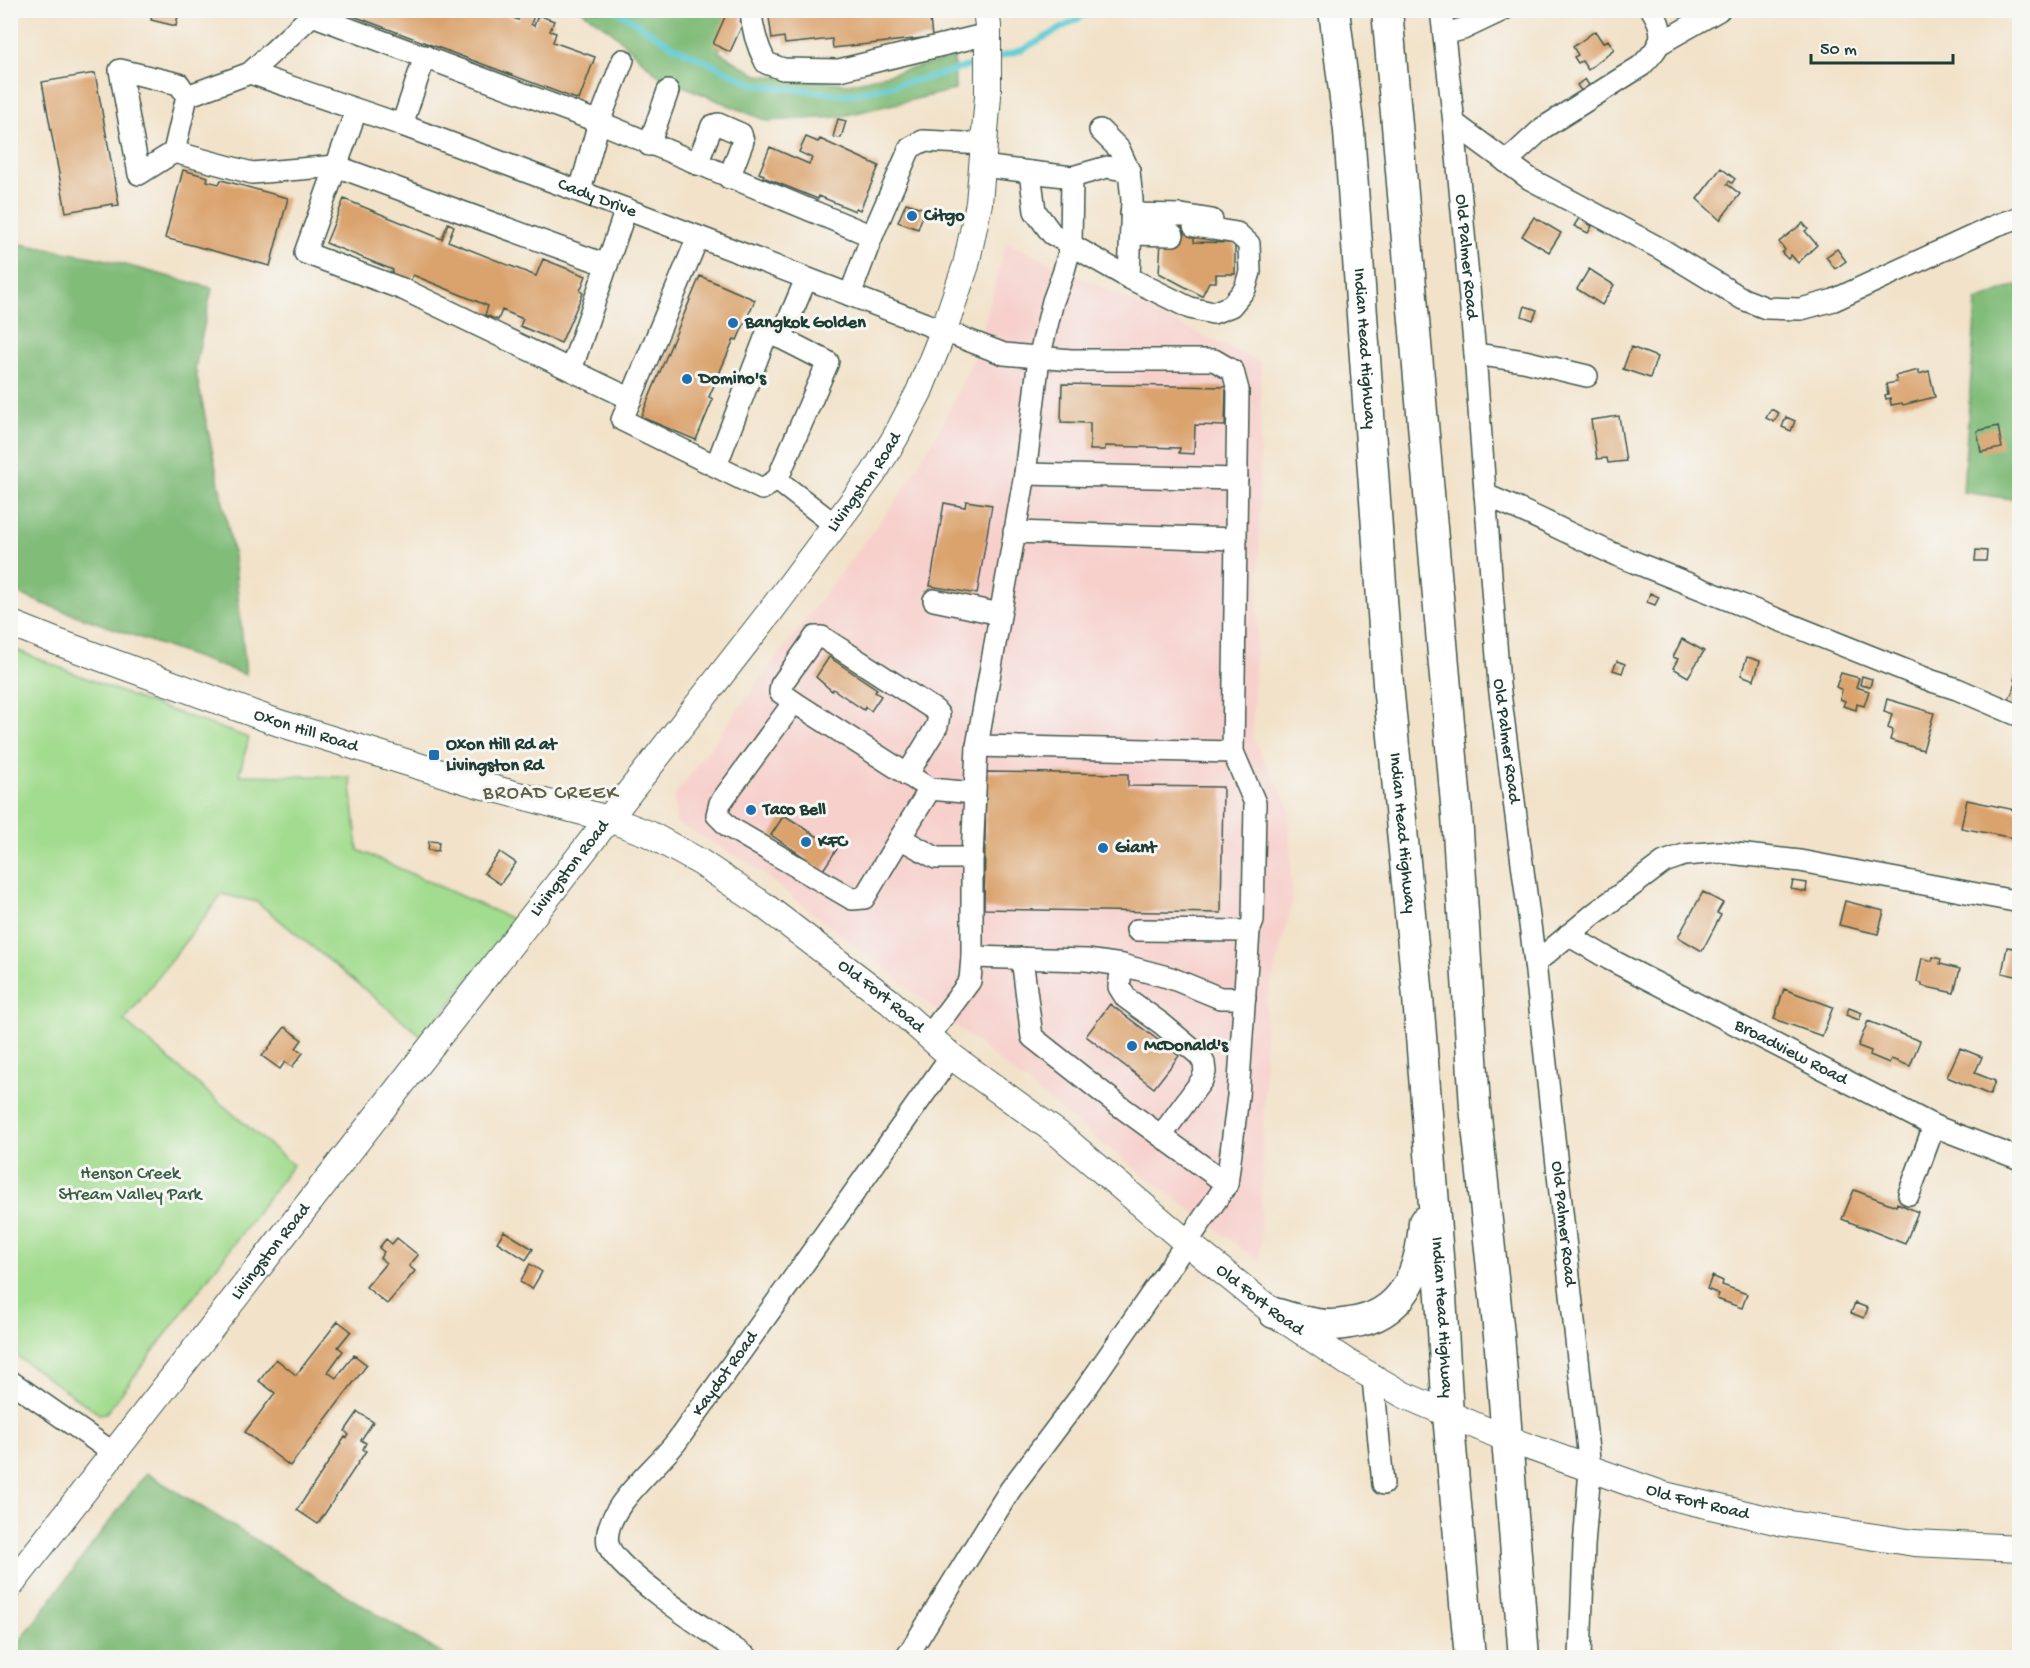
<svg xmlns="http://www.w3.org/2000/svg" width="2030" height="1668" viewBox="0 0 2030 1668" font-family="'Gochi Hand',sans-serif">
	<style>
		.built { fill: #f7d0cc }
		.green { fill: #a2dc8e; stroke: #608c61; stroke-width: 1.5 }
		.forest { fill: #81bc79; stroke: #507c56; stroke-width: 1.5 }
		.lines { fill: none; stroke-linecap: round; stroke-linejoin: round }
		.stream { stroke: #5dcad2; stroke-width: 6 }
		.building { fill: #daa26c }
		.minor-casing { stroke: #3f564a; stroke-width: 24 }
		.major-casing { stroke: #3f564a; stroke-width: 28 }
		.highway-casing { stroke: #3f564a; stroke-width: 33 }
		.minor { stroke: #fff; stroke-width: 21 }
		.major { stroke: #fff; stroke-width: 26 }
		.highway { stroke: #fff; stroke-width: 30 }
		.poi-dot { fill: #1f6fb2; stroke: #f6f6f2; stroke-width: 2 }
		.labels { text-anchor: middle; dominant-baseline: central; stroke-width: 6; stroke-linejoin: round; paint-order: stroke }
		.street-label { font-size: 18px; fill: #1f3d34; stroke: #f6f6f2 }
		.poi-label { font-size: 18px; font-weight: bold; fill: #1f3d34; stroke: #f6f6f2; text-anchor: start }
		.park-label { font-size: 18px; fill: #395d46; stroke: #f6f6f2 }
		.neighbourhood-label { font-size: 20px; letter-spacing: 1.5px; fill: #606048; stroke: #f6f6f2 }
	</style>
	<rect width="100%" height="100%" fill="#f6f6f2"/>
	<filter id="ink" filterUnits="userSpaceOnUse"><feTurbulence type="fractalNoise" baseFrequency=".0167" numOctaves="2"/><feDisplacementMap in="SourceGraphic" scale="12" xChannelSelector="R" yChannelSelector="G"/><feConvolveMatrix kernelMatrix="1 2 1 2 8 2 1 2 1" color-interpolation-filters="sRGB"/></filter>
	<filter id="wash" filterUnits="userSpaceOnUse"><feTurbulence type="fractalNoise" baseFrequency=".008" numOctaves="4" result="noise"/><feDisplacementMap in="SourceGraphic" scale="24" xChannelSelector="R" yChannelSelector="G"/><feGaussianBlur stdDeviation="1.35" result="paint"/><feColorMatrix in="noise" values="0 0 0 0 0 0 0 0 0 0 0 0 0 0 0 0 0 1.4 0 .05"/><feComposite in="paint" operator="in"/></filter>
	<g filter="url(#wash)">
		<rect width="100%" height="100%" fill="#f2e2c9"/>
		<path class="built" d="M1006 242 1261 363 1259 582 1252 737 1289 806 1292 903 1266 1004 1260 1262 1095 1138 894 976 749 863 677 823 673 798 776 658 901 494 941 427 977 351Z"/>
		<path class="green" d="M11 648 141 700 249 738 239 775 350 777 358 850 517 921 423 1037 257 902 222 894 124 1021 293 1165 115 1402 106 1413 99 1414 11 1352Z"/>
		<path class="forest" d="M721 10 727 12 719 52 757 75 849 84 954 58 955 90 838 117 767 121 659 76 611 31 582 11Z
			M10 242 103 259 212 288 195 368 234 556 246 675 41 603 11 590Z
			M2019 284V500L1963 492 1976 301Z
			M146 1473 447 1657H11V1653Z"/>
		<g class="lines">
			<path class="stream" d="M615 10 673 46 756 85 846 95 931 77 982 62
				M995 58 1022 50 1094 10"/>
		</g>
		<g id="blocks">
			<path class="building" d="M153 10H179L176 26 151 20Z
				M494 10 518 20 522 10 535 13 531 24 534 26 538 15 554 21 550 31 556 33 553 42 595 57 579 100 340 11Z
				M728 10H746L740 22 743 23 730 52 713 44Z
				M768 10H929L932 37 833 48 832 39 785 44 784 37 772 39Z
				M1595 31 1603 43 1608 40 1614 49 1588 70 1582 61 1578 63 1574 57 1578 55 1573 47Z
				M95 73 119 205 113 206V204L66 212 42 82Z
				M1585 79 1590 87 1582 92 1577 85Z
				M838 119 846 121 841 138 833 137Z
				M806 137 818 142 820 139 879 166 860 210 856 208 855 211 819 196 818 199 763 177 764 175 759 173 770 147 809 164 812 158 799 152Z
				M1721 168 1735 179 1732 183 1729 181 1727 184 1740 194 1720 220 1697 199Z
				M183 170 208 177 207 181 219 184 221 180 288 198 270 266 165 238Z
				M344 199 442 239 448 223 454 226 448 241 536 276 543 259 586 276 580 291 583 293 561 343 520 326 523 319 502 310 498 320 485 315 488 306 413 275 409 284 390 277 393 270 326 243Z
				M906 203 925 209 918 229 898 222Z
				M1173 217 1195 218 1194 242 1235 243V274H1216V282H1209L1202 296 1159 273 1161 242Z
				M1534 217 1561 233 1549 252 1522 236Z
				M1579 218 1592 226 1588 233 1574 226Z
				M1803 223 1808 229 1805 231 1817 245 1798 263 1791 255 1788 259 1782 253 1785 250 1779 242Z
				M1837 249 1846 261 1835 269 1826 257Z
				M1589 269 1614 285 1602 305 1577 289Z
				M700 276 755 300 737 340 734 339 709 397 713 399 696 440 641 417Z
				M1525 306 1537 310 1533 320 1522 316Z
				M1631 347 1657 357 1650 378 1623 369Z
				M1919 370V374L1929 371 1935 397 1903 405 1902 403 1891 405 1890 398 1886 399 1885 395 1888 394 1886 384 1897 382 1895 376Z
				M1062 384 1226 387 1225 426 1195 425 1194 454 1179 453 1180 448 1105 446V450H1090V423L1061 422Z
				M1771 409 1779 413 1774 422 1766 418Z
				M1619 416 1626 461 1608 463 1607 458 1597 459 1591 420Z
				M1786 417 1795 421 1791 431 1782 427Z
				M1998 426 2002 448 1981 452 1977 431Z
				M966 501 992 505 977 594 930 586 944 503 965 507Z
				M1976 550 1987 551 1986 561H1975Z
				M1650 593 1659 597 1655 605 1647 602Z
				M1682 639 1704 651 1688 677 1673 668 1678 659 1673 657Z
				M829 657 877 689 875 692 881 696 871 711 865 707 864 710 833 689 832 691 816 677Z
				M1747 657 1760 661 1754 680 1741 675Z
				M1617 661 1625 664 1622 673 1613 670Z
				M2019 665 2020 709 2007 704 2017 681 2014 680Z
				M1841 673 1859 678 1856 687 1869 691 1864 706 1857 704 1856 710 1843 706 1845 701 1840 699 1842 690 1836 687Z
				M1862 676 1872 679 1870 687 1860 685Z
				M1887 699 1934 713 1923 750 1890 740 1893 730 1888 728 1892 714 1884 711Z
				M986 772 1128 774V786L1223 787 1221 913 984 909Z
				M1967 800 2020 811 2019 839 1961 828Z
				M784 815 837 849 823 870 815 865 813 868 804 862 807 859 771 835Z
				M429 841 439 842 438 851 428 850Z
				M500 852 516 863 500 884 484 873Z
				M1793 881 1807 883 1806 892 1791 889Z
				M1703 892 1723 903 1717 913 1721 915 1702 951 1678 937Z
				M1845 901 1884 911 1878 934 1839 925Z
				M2007 947 2020 949V977L2002 973Z
				M1933 957 1941 959 1940 964 1960 969 1954 993 1922 986V983L1917 982 1922 958 1932 961Z
				M1784 989 1833 1007 1822 1036 1774 1019Z
				M1110 1004 1179 1056 1154 1088 1086 1036Z
				M1849 1008 1862 1013 1859 1020 1846 1015Z
				M1868 1021 1920 1041 1910 1066 1891 1059 1889 1063 1870 1055 1871 1051 1858 1046Z
				M285 1027 302 1040 296 1048 303 1053 292 1067 285 1062 280 1069 262 1056Z
				M1960 1048 1982 1057 1975 1073 1995 1081 1990 1095 1947 1077Z
				M1854 1190 1896 1206 1897 1203 1918 1212 1905 1244 1842 1219Z
				M504 1231 533 1249 526 1260 497 1242Z
				M397 1238 418 1255 409 1266 415 1271 387 1304 366 1287 386 1263 380 1258 384 1252 379 1248 386 1239 392 1244Z
				M530 1264 542 1272 532 1289 520 1282Z
				M1712 1276 1723 1281 1722 1285 1747 1294 1742 1308 1717 1299 1719 1294 1707 1289Z
				M1855 1303 1868 1308 1864 1318 1851 1313Z
				M338 1321 351 1331 338 1347 343 1351 328 1372 336 1378 354 1355 367 1365 290 1466 245 1432 275 1393 259 1381 276 1359 296 1375Z
				M358 1412 373 1422 361 1440 366 1443 363 1449 366 1451 318 1524 297 1510 345 1437 347 1438 349 1435 345 1431Z"/>
		</g>
	</g>
	<g filter="url(#ink)">
		<use href="#blocks" fill-opacity="0" stroke="#3f564a" stroke-width="1.5"/>
		<g class="lines">
			<defs>
				<g id="minor">
					<path d="M751 10C752 29 757 46 766 63L783 69 839 70 988 34"/>
					<path id="s1" d="M1441 10 1454 123 1475 354 1499 685 1535 963 1590 1469 1584 1546 1580 1658"/>
					<path d="M1444 34 1463 29 1503 10"/>
					<path d="M1659 44 1719 10"/>
					<path id="s2" d="M250 73 402 125 626 209 1004 354 1071 360H1214L1233 371 1238 390 1233 752 1255 803 1253 921 1249 931 1238 1096 1227 1184 1083 1393 1010 1490 906 1658"/>
					<path d="M356 111 305 253 405 290 631 399"/>
					<path d="M1454 123 1530 179 1661 249 1743 299 1766 308 1801 309 1834 300 1997 225 2020 217"/>
					<path d="M402 125 425 56"/>
					<path d="M1100 130 1119 149 1129 171"/>
					<path d="M649 145 668 91"/>
					<path d="M174 152 139 174 120 70 179 84 187 96"/>
					<path d="M1506 162 1543 128 1641 66C1661 46 1668 36 1652 10"/>
					<path d="M697 164 712 126 718 124 741 134 743 141 729 178"/>
					<path d="M982 166 1072 177 1107 167 1129 171 1132 200 1129 278"/>
					<path d="M1030 172 1035 211 1052 234 1129 278 1190 308 1213 313 1231 306 1245 289 1250 272 1249 244 1237 233 1194 226"/>
					<path d="M580 191 599 122 623 60"/>
					<path d="M1131 214 1182 215 1212 220"/>
					<path d="M1131 234 1173 235"/>
					<path d="M872 236 910 148 923 141 985 144"/>
					<path d="M698 237 622 420 762 489 777 480 835 525"/>
					<path d="M607 265 336 166 252 173 174 152 187 96 250 73 312 15 599 122 872 236 850 295"/>
					<path d="M1475 354 1524 361 1587 376"/>
					<path d="M571 370 626 209"/>
					<path d="M716 466 767 333 781 338 806 279"/>
					<path d="M1025 474 1237 479"/>
					<path d="M777 480 828 362 781 338"/>
					<path d="M1485 495C1529 512 1571 535 1614 554L1932 681 1957 689 2020 716"/>
					<path d="M1014 532 1236 539"/>
					<path d="M934 600 1000 614"/>
					<path d="M794 702 930 789 974 793"/>
					<path d="M977 746 1233 752"/>
					<path d="M907 775 937 726 939 715 935 710 822 637H815L781 685 780 692 794 702 720 803 717 815 729 827 852 899 864 898 900 838 936 858H972"/>
					<path d="M900 838 930 789"/>
					<path d="M1137 930 1249 931"/>
					<path id="s3" d="M1568 935 1609 959 1934 1126 2020 1159"/>
					<path d="M972 957 1087 960 1122 965 1171 978 1220 998H1245"/>
					<path d="M1022 958 1032 1037 1117 1104 1227 1184"/>
					<path d="M1535 963 1594 914 1664 862 1684 855 1720 852 1800 861 2020 902"/>
					<path d="M1122 965 1119 987 1126 998 1162 1024 1199 1055 1204 1063 1205 1072 1202 1080 1161 1136"/>
					<path d="M929 1036 970 981 972 957V858L977 746 1025 474 1039 358 1053 301 1063 274 1071 245 1072 177"/>
					<path d="M1909 1194 1934 1126"/>
					<path d="M1373 1378 1383 1484"/>
					<path d="M10 1381 115 1454"/>
					<path id="s4" d="M748 1658C722 1640 614 1570 608 1544 601 1510 658 1467 677 1441 769 1313 860 1185 951 1056"/>
				</g>
				<g id="major">
					<path id="s5" d="M10 623 60 643 279 723 480 785 609 819 649 834 700 862 762 904 889 1001 951 1056 1060 1135 1186 1242 1277 1315 1347 1362 1404 1395 1507 1439 1664 1495 1784 1523 1914 1543 2020 1548"/>
					<path id="s6" d="M10 1586 770 612 873 474 895 438 919 392 943 332 966 265 979 203 988 96V26L986 10"/>
				</g>
				<g id="highway">
					<path id="s7" d="M1334 10 1349 131 1388 684 1418 997 1441 1296 1448 1415 1470 1658"/>
					<path d="M1387 10 1457 815 1475 1107 1499 1335 1524 1658"/>
					<path d="M1274 1313C1289 1317 1303 1322 1318 1324 1329 1326 1340 1325 1350 1323 1404 1316 1421 1271 1424 1222"/>
				</g>
			</defs>
			<use href="#minor" class="minor-casing"/>
			<use href="#major" class="major-casing"/>
			<use href="#highway" class="highway-casing"/>
			<use href="#minor" class="minor"/>
			<use href="#major" class="major"/>
			<use href="#highway" class="highway"/>
		</g>
	</g>
	<g class="poi-dot">
		<circle cx="912" cy="216" r="6"/>
		<circle cx="733" cy="323" r="6"/>
		<circle cx="687" cy="379" r="6"/>
		<rect x="428" y="749" width="12" height="12" rx="3"/>
		<circle cx="751" cy="810" r="6"/>
		<circle cx="806" cy="842" r="6"/>
		<circle cx="1103" cy="848" r="6"/>
		<circle cx="1132" cy="1046" r="6"/>
	</g>
	<g class="labels">
		<g class="street-label">
			<text stroke="none"><textPath href="#s2" startOffset="369">Cady Drive</textPath></text>
			<text stroke="none"><textPath href="#s1" startOffset="248">Old Palmer Road</textPath></text>
			<text stroke="none"><textPath href="#s7" startOffset="340">Indian Head Highway</textPath></text>
			<text stroke="none"><textPath href="#s6" startOffset="1396">Livingston Road</textPath></text>
			<text stroke="none"><textPath href="#s5" startOffset="315">Oxon Hill Road</textPath></text>
			<text stroke="none"><textPath href="#s1" startOffset="734">Old Palmer Road</textPath></text>
			<text stroke="none"><textPath href="#s7" startOffset="826">Indian Head Highway</textPath></text>
			<text stroke="none"><textPath href="#s6" startOffset="910">Livingston Road</textPath></text>
			<text stroke="none"><textPath href="#s5" startOffset="957">Old Fort Road</textPath></text>
			<text stroke="none"><textPath href="#s3" startOffset="252">Broadview Road</textPath></text>
			<text stroke="none"><textPath href="#s1" startOffset="1220">Old Palmer Road</textPath></text>
			<text stroke="none"><textPath href="#s6" startOffset="424">Livingston Road</textPath></text>
			<text stroke="none"><textPath href="#s5" startOffset="1443">Old Fort Road</textPath></text>
			<text stroke="none"><textPath href="#s7" startOffset="1312">Indian Head Highway</textPath></text>
			<text stroke="none"><textPath href="#s4" startOffset="392">Kaydot Road</textPath></text>
			<text stroke="none"><textPath href="#s5" startOffset="1929">Old Fort Road</textPath></text>
		</g>
		<g class="poi-label">
			<text x="924" y="216">Citgo</text>
			<text x="745" y="323">Bangkok Golden</text>
			<text x="699" y="379">Domino's</text>
			<text x="446" y="745">Oxon Hill Rd at<tspan x="446" dy="21">Livingston Rd</tspan></text>
			<text x="763" y="810">Taco Bell</text>
			<text x="818" y="842">KFC</text>
			<text x="1115" y="848">Giant</text>
			<text x="1144" y="1046">McDonald's</text>
		</g>
		<g class="park-label">
			<text x="130" y="1174">Henson Creek<tspan x="130" dy="21">Stream Valley Park</tspan></text>
		</g>
		<g class="neighbourhood-label">
			<text x="551" y="794">BROAD CREEK</text>
		</g>
	</g>
	<rect width="2030" height="1668" fill="none" stroke="#f6f6f2" stroke-width="36"/>
	<path d="M1811 54v9h142v-9" fill="none" stroke="#1f3d34" stroke-width="3"/>
	<text x="1820" y="54" font-size="18" fill="#1f3d34" stroke="#f6f6f2" stroke-width="4.5" paint-order="stroke">50 m</text>
</svg>
